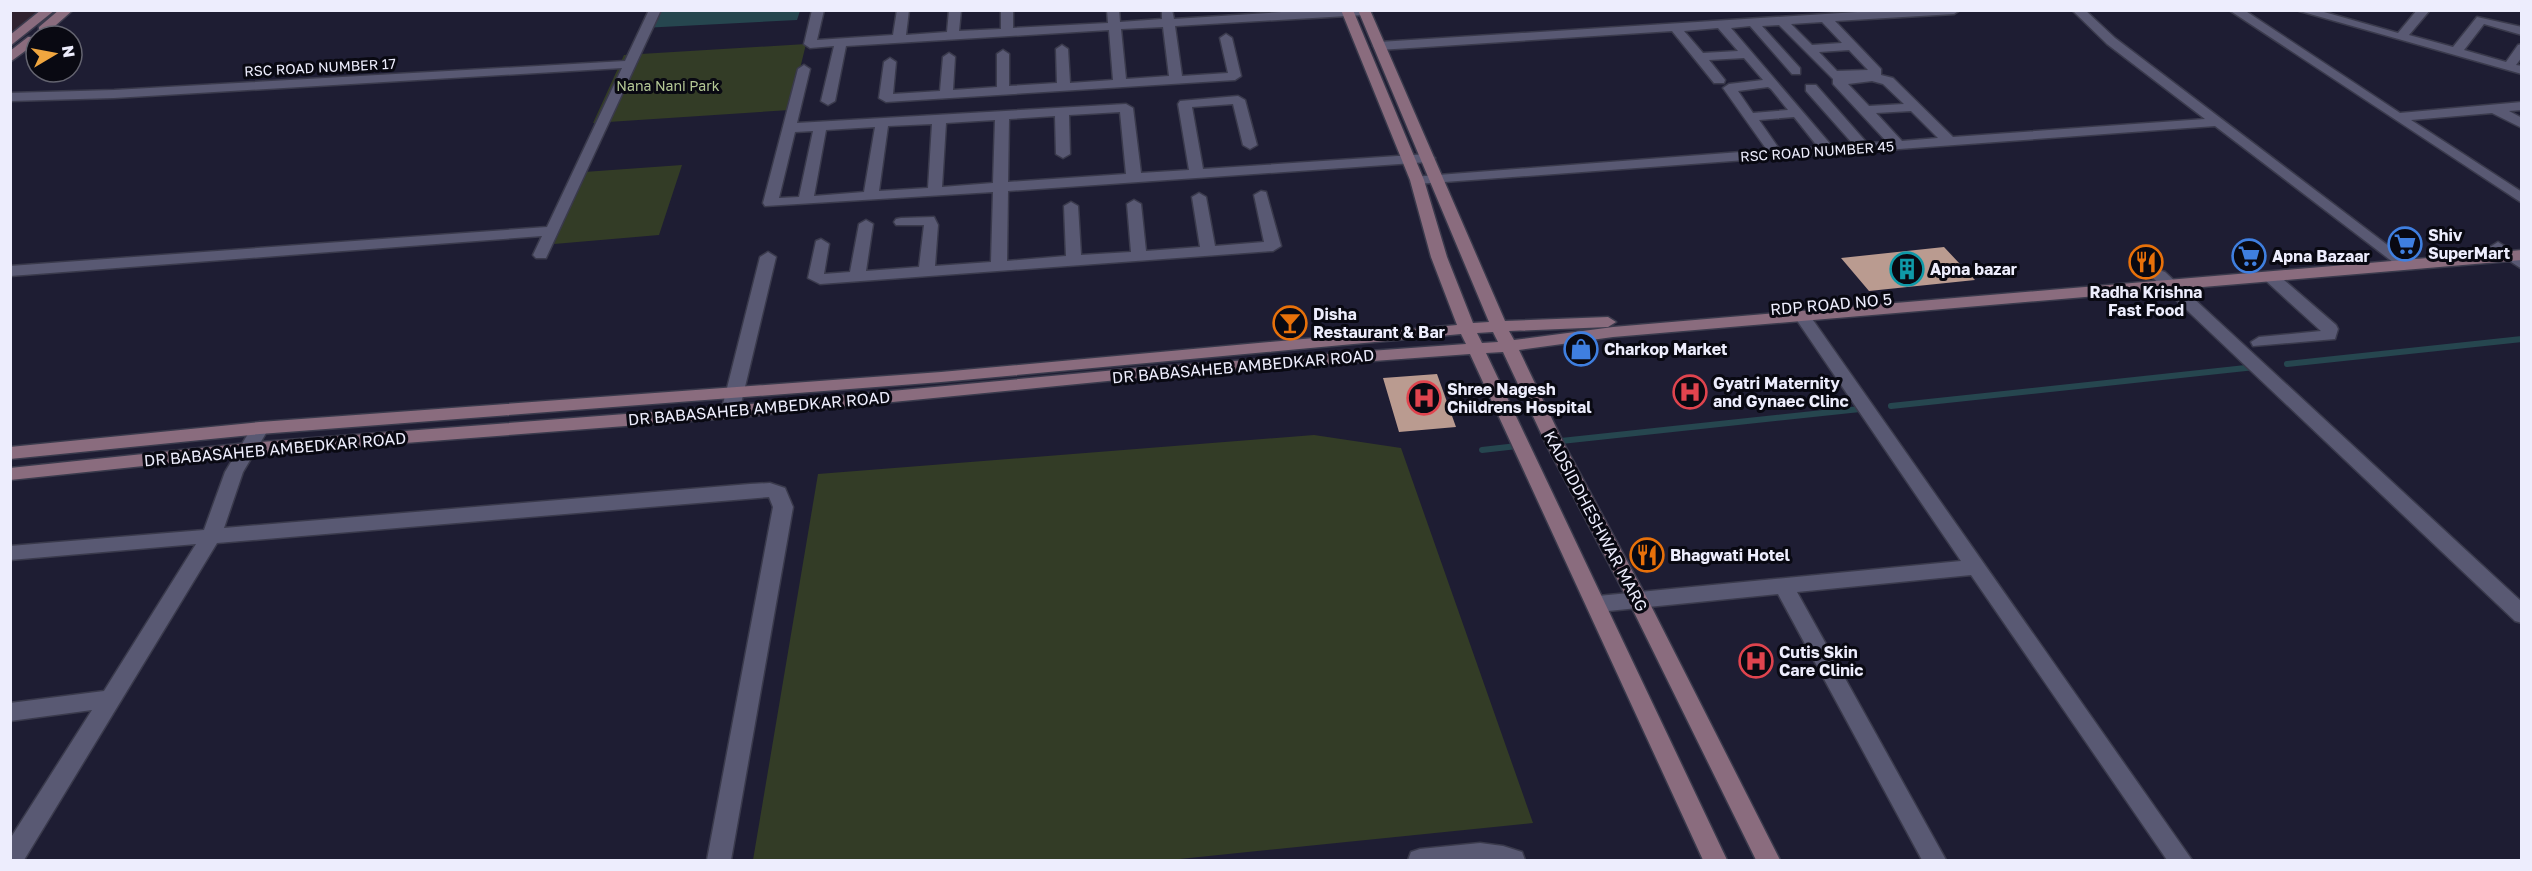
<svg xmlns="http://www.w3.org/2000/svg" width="2532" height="871" viewBox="0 0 2532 871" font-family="'Golos Text',sans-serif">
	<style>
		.industrial { fill: #2f222f }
		.green { fill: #333c26 }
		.water { fill: #26464f }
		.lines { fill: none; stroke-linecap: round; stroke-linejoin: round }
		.stream { stroke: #26464f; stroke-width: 6 }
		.building { fill: #ba9b90 }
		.street-casing { stroke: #3a3a4c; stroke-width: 3 }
		.secondary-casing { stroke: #3a3a4c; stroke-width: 3 }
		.street { fill: #595973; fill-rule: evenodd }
		.secondary { fill: #8a6c7e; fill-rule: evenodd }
		.labels { text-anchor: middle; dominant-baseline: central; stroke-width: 6; stroke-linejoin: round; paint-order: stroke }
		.far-street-label { font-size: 14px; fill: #ededfd; stroke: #090912 }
		.far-park-label { font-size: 14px; fill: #b3c795; stroke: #090912 }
		.poi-label { font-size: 16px; font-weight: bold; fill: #ededfd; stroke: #090912; text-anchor: start }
		.street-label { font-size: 16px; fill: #ededfd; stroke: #090912 }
	</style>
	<rect width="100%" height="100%" fill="#1e1d33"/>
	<path class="industrial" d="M11 10H38V11L11 34Z"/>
	<path class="green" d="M806 44 790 110 593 123 624 55Z
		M682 165 659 235 554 244 584 172Z
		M1314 435 1401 448 1533 823 1170 860H753L818 474Z"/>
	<path class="water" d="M650 11H800L797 20 642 28Z"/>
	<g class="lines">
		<path class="stream" d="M2287 364 2522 339
			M1891 406 2255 367
			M1561 441 1860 409
			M1482 450 1517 446"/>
	</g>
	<path class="building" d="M1944 247 1975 280 1869 291 1841 258Z
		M1437 374 1456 427 1399 432 1383 378Z"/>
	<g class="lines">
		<defs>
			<path id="street" d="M649 10H661L546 258H536L533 255 542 236 10 276V266L547 227 622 68 114 98 10 101V93L114 90 625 61Z
				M812 10H824L817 40 893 35 897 10H909L906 35 947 32 949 10H961L959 31 1001 29V10H1013V28L1108 23 1107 10H1119L1120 22 1162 19V10H1172L1174 19 1313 10 1370 11 1364 15 1175 26 1182 76 1228 73 1220 38 1226 34 1232 38 1241 76 1235 80 886 102 879 98 884 62 890 58 896 62 893 94 940 91 943 57 949 53 955 57 953 90 997 87V54L1003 50 1009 54V86L1057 83 1056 49 1062 45 1068 49 1070 83 1113 80 1109 30 846 46 835 101 828 105 821 101 834 46 810 48 804 44ZM1163 27 1169 76 1126 79 1121 29Z
				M1889 10H1960L1954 14 1835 21 1881 69V75L1893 78 1953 137 2205 119 2107 44 2072 10H2085L2115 38 2415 266 2412 269H2402L2215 126 1417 184 1412 183V177L1767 150 1723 88 1729 84 1763 80 1744 58 1709 60 1725 80 1724 83H1714L1672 31 1379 50 1373 46 1379 42ZM1822 22 1842 43 1812 45 1791 24ZM1779 25 1833 79V84L1887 142 1867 143 1816 85H1806V91L1853 144 1832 146 1731 28 1750 26 1792 74H1800V68L1762 26ZM1718 28 1738 51 1703 53 1684 31ZM1849 50 1868 70 1837 71 1819 52ZM1872 81 1883 84 1904 104 1869 106 1848 84ZM1768 87 1771 89 1788 110 1753 113 1738 91ZM1911 111 1938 138 1902 141 1876 113ZM1794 117 1818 147 1780 150 1759 120Z
				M2229 10H2244L2400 113 2522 102V110L2509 111 2522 118V128L2492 113 2411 120 2522 192V203Z
				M2296 10H2317L2398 33 2417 10H2430L2409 35 2453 47 2477 17 2522 27V35L2484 24 2464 50 2506 62 2518 45 2522 44V57L2516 65 2522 66V74Z
				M804 65 810 69 797 123 1126 104 1133 108 1141 173 1189 170 1178 104 1180 101 1238 96 1245 100 1257 145 1250 149 1243 145 1233 104 1192 107 1203 169 1428 154 1435 158 1428 162 1008 191 1007 261 1066 256 1064 206 1071 202 1078 206 1081 255 1131 252 1127 204 1134 200 1141 204 1146 251 1200 247 1192 197 1199 193 1206 197 1215 246 1264 242 1254 195 1261 191 1266 192 1281 246 1273 251 820 284 808 278 816 241 821 239 829 244 824 274 850 272 859 224 866 220 873 224 866 271 919 267 924 225H896L894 222 896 219 901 218 934 217 938 225 935 266 991 262 993 192 765 206 763 203 798 69ZM1120 112 1126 174 1008 182 1009 119 1055 116 1056 154 1063 158 1070 154 1069 115ZM995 120 993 183 942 187 946 123ZM932 124 928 188 879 191 888 126ZM875 127 864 192 814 196 826 130ZM813 131 799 197 779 198 795 132Z
				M2498 242 2522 257V269L2493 250 2490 247Z
				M768 252 776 257 739 412 730 418 721 412 760 257Z
				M2159 270 2165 272 2522 602V623L2515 621 2153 278 2151 275 2153 272Z
				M2271 272 2277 274 2336 325 2338 329 2335 339 2253 346 2251 342 2259 337 2321 331 2265 280 2263 277 2265 274Z
				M1802 311 1808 313 2192 860H2167L1971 575 1797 592 1946 860H1922L1778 594 1598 612 1591 610 1588 604 1591 598 1598 596 1961 561 1794 316Z
				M260 422 269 428 243 472 224 528 750 484 770 483 785 488 793 507 731 860H707L773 507 769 497 217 543 24 860H10V839L92 710 10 721V703L104 691 196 544 10 560V546L204 530 225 472 254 424Z
				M1480 843 1503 846 1522 852 1525 860H1408L1411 852 1420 849Z"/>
			<path id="secondary" d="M41 10H55L10 46V35Z
				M59 10H73L47 33H39V27Z
				M1341 10H1353L1424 180 1447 257 1473 323 1489 322 1358 10H1370L1505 321 1608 317 1616 322 1608 327 1509 331 1514 340 1613 327 2522 250V260L1613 337 1519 350 1564 444 1648 600 1780 860H1756L1628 600 1546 444 1503 352 1486 353 1727 860H1703L1470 354 1138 378 730 418 248 455 10 480V468L248 443 730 406 1138 368 1466 344 1461 334 941 382 260 434 10 459V447L260 422 941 372 1457 325 1431 257 1410 180ZM1493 332 1498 342 1482 343 1477 333Z
				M28 37H36V43L10 62V51Z"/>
		</defs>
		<use href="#street" class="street-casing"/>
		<use href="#secondary" class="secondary-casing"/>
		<use href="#street" class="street"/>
		<use href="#secondary" class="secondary"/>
	</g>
	<defs>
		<symbol id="supermarket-ring" viewBox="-11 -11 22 22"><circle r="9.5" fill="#090912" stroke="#3f7fe0" stroke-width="1.5"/><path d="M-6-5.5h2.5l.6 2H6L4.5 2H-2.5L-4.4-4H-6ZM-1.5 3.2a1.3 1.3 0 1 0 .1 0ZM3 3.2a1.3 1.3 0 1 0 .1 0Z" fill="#3f7fe0"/></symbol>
		<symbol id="restaurant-ring" viewBox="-11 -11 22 22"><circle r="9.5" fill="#090912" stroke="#e8710a" stroke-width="1.5"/><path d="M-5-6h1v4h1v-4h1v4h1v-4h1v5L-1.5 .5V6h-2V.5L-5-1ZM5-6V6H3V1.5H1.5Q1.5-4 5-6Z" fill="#e8710a"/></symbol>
		<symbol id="building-ring" viewBox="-11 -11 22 22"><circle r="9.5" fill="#090912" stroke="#0f9aa8" stroke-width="1.5"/><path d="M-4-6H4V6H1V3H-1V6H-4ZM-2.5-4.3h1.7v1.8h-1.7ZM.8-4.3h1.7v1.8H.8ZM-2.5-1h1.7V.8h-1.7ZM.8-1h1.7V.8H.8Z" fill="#0f9aa8"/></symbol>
		<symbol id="bar-ring" viewBox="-11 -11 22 22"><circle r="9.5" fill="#090912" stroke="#e8710a" stroke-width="1.5"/><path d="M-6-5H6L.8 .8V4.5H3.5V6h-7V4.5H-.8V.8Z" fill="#e8710a"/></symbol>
		<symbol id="shop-ring" viewBox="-11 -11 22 22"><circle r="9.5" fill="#090912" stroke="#3f7fe0" stroke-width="1.5"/><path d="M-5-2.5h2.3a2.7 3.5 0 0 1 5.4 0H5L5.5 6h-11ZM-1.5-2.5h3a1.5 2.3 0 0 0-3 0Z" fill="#3f7fe0"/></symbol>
		<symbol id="hospital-ring" viewBox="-11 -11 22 22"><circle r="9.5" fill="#090912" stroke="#e0444e" stroke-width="1.5"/><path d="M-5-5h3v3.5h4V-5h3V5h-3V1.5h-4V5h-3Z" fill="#e0444e"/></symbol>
	</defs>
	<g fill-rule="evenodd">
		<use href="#supermarket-ring" x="2386" y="225" width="38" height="38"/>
		<use href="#supermarket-ring" x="2230" y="237" width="38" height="38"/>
		<use href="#restaurant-ring" x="2127" y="243" width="38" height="38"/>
		<use href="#building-ring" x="1888" y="250" width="38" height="38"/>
		<use href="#bar-ring" x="1271" y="304" width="38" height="38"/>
		<use href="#shop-ring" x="1562" y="330" width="38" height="38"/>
		<use href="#hospital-ring" x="1671" y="373" width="38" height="38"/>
		<use href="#hospital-ring" x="1405" y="379" width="38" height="38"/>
		<use href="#restaurant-ring" x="1628" y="536" width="38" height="38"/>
		<use href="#hospital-ring" x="1737" y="642" width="38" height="38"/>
	</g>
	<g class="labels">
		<g class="far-street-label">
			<text transform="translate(320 67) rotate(-3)">RSC ROAD NUMBER 17</text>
			<text transform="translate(1817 151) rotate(-4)">RSC ROAD NUMBER 45</text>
		</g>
		<g class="far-park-label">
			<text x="668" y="85">Nana Nani Park</text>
		</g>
		<g class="poi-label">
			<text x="2428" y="235">Shiv<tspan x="2428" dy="18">SuperMart</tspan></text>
			<text x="2272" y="256">Apna Bazaar</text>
			<text x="1930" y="269">Apna bazar</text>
			<text x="2146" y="292" text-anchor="middle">Radha Krishna<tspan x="2146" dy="18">Fast Food</tspan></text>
			<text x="1313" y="314">Disha<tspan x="1313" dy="18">Restaurant &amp; Bar</tspan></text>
			<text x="1604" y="349">Charkop Market</text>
			<text x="1713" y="383">Gyatri Maternity<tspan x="1713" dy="18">and Gynaec Clinc</tspan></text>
			<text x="1447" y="389">Shree Nagesh<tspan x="1447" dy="18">Childrens Hospital</tspan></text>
			<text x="1670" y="555">Bhagwati Hotel</text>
			<text x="1779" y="652">Cutis Skin<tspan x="1779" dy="18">Care Clinic</tspan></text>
		</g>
		<g class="street-label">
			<text transform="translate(1831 304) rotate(-5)">RDP ROAD NO 5</text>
			<text transform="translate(1243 366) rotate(-5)">DR BABASAHEB AMBEDKAR ROAD</text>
			<text transform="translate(759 408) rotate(-5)">DR BABASAHEB AMBEDKAR ROAD</text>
			<text transform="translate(275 449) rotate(-5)">DR BABASAHEB AMBEDKAR ROAD</text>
			<text transform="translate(1596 521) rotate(62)">KADSIDDHESHWAR MARG</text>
		</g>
	</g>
	<rect width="2532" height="871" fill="none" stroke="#ededfd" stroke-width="24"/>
	<g transform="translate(54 54) rotate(80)"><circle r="28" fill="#090912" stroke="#646470" stroke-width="1.5"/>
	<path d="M0-4.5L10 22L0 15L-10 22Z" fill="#f0a63f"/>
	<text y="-9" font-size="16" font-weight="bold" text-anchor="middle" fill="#ededfd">N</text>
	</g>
</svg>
